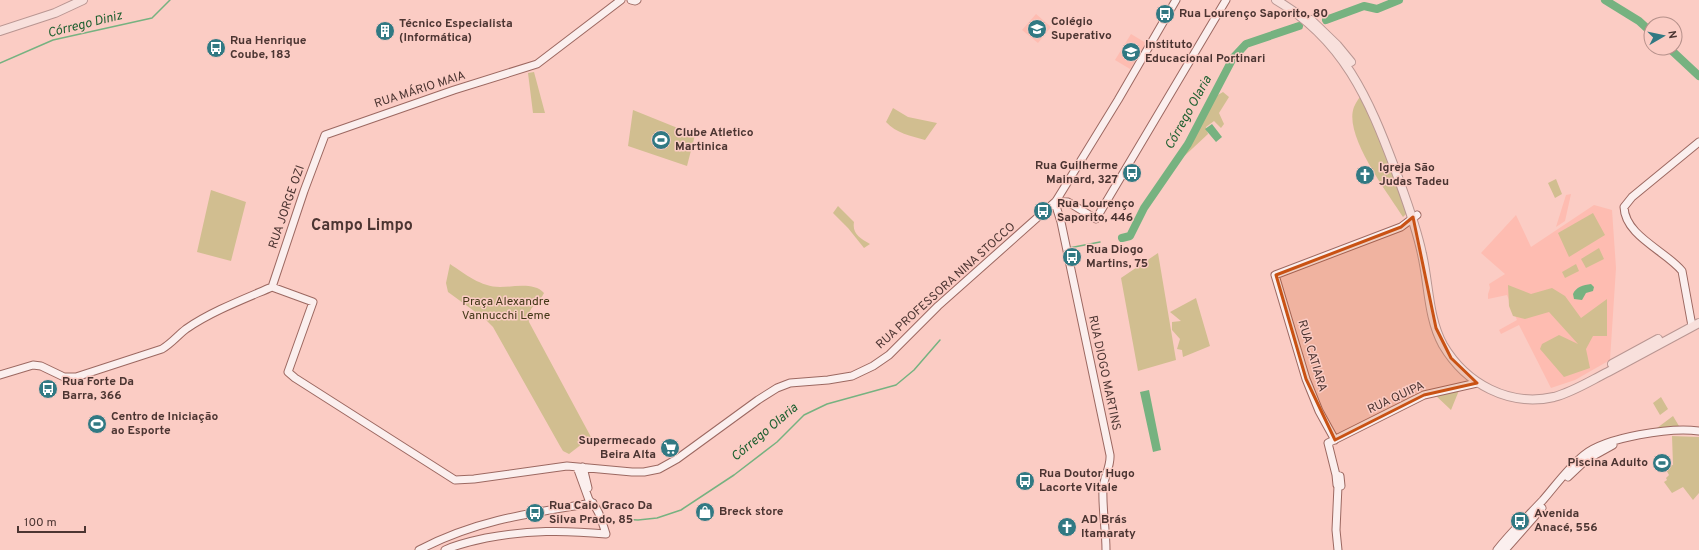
<svg xmlns="http://www.w3.org/2000/svg" width="1699" height="550" viewBox="0 0 1699 550" font-family="Overpass,sans-serif">
	<style>
		.built { fill: #febcb1 }
		.green { fill: #d1be90 }
		.water { fill: #76b280 }
		.lines { fill: none; stroke-linecap: round; stroke-linejoin: round }
		.stream { stroke: #76b280; stroke-width: 1.5 }
		.river { stroke: #76b280; stroke-width: 8 }
		.secondary-casing { stroke: #9c6861; stroke-width: 9 }
		.primary-casing { stroke: #b99692; stroke-width: 10 }
		.secondary { stroke: #fbefee; stroke-width: 7 }
		.primary { stroke: #f8e0dc; stroke-width: 8 }
		.marked { fill: #c95214; fill-opacity: 0.2; stroke: #c95214; stroke-width: 3; stroke-linejoin: round }
		.labels { text-anchor: middle; dominant-baseline: central; stroke-width: 3; stroke-linejoin: round; paint-order: stroke }
		.poi-label { font-size: 12px; font-weight: bold; fill: #4c3532; stroke: #fbccc4; text-anchor: start }
		.street-label { font-size: 12px; fill: #4c3532; stroke: #fbccc4 }
		.park-label { font-size: 12px; fill: #433717; stroke: #fbccc4 }
		.water-label { font-size: 13px; font-style: italic; fill: #1f6030; stroke: #fbccc4 }
		.district-label { font-size: 16px; font-weight: bold; fill: #4c3532; stroke: #fbccc4 }
	</style>
	<rect width="100%" height="100%" fill="#fbccc4"/>
	<path class="built" d="M1036 14 1051 27 1038 43 1022 30Z
		M1131 34 1146 43 1130 69 1115 60Z
		M1571 194 1565 221 1556 227 1566 195Z
		M1594 205 1612 210 1616 268 1610 360 1575 380 1551 388 1519 325 1501 334 1499 330 1517 320 1507 295 1488 299V294L1490 288 1489 284 1505 274 1481 253 1516 215 1531 247Z"/>
	<path class="green" d="M534 72 545 113H533L528 73Z
		M1223 92 1229 97 1219 113 1224 124 1221 128 1214 121 1206 127 1208 134 1178 162 1183 149 1216 96Z
		M1362 94 1410 210 1403 217C1388 193 1343 135 1354 107 1356 102 1359 98 1362 94Z
		M893 108 908 117 937 123 925 140C911 136 896 133 886 122Z
		M633 110 695 135 687 166 628 146Z
		M1556 179 1562 194 1555 198 1548 183Z
		M211 190 246 202 231 261 197 252Z
		M838 206 854 222C852 234 860 238 870 244L864 248 848 228 833 213Z
		M1593 213 1605 235 1569 257 1558 233Z
		M1599 248 1604 259 1586 268 1581 259Z
		M1158 253 1176 360 1138 371 1121 278Z
		M450 264C465 274 481 287 500 287 514 287 534 282 544 293 539 304 526 307 529 322L591 437 569 454 563 451 560 446 493 327 485 319 448 292 446 283Z
		M1576 264 1579 271 1565 278 1562 272Z
		M1508 285 1531 294 1552 288 1565 296 1581 318 1607 299V336H1593L1586 349 1590 368 1564 377 1540 349 1542 344 1559 335 1578 344 1549 312 1525 319 1513 316 1509 306Z
		M1196 298 1210 346 1183 357 1182 350 1177 349 1180 339 1172 330V322L1181 321 1170 312Z
		M1460 388 1451 410 1433 393Z
		M1661 397 1668 409 1660 415 1653 403Z
		M1673 416 1679 426 1658 429 1657 428Z
		M1672 436 1699 437V493L1693 500 1683 487 1672 493 1664 482 1667 480 1666 478 1669 475 1664 466 1673 465Z"/>
	<path class="water" d="M1212 124 1222 137 1216 142 1205 129Z
		M1591 284 1594 287 1593 291 1586 293 1582 300 1574 299 1573 294C1576 287 1583 285 1591 284Z
		M1149 390 1161 450 1153 452 1140 392Z"/>
	<g class="lines">
		<path class="stream" d="M0 63 53 40 152 18 170 0
			M1069 248 1100 242
			M619 519 638 520 657 518 681 510 734 475 777 442 804 415 827 404 896 385 914 370 940 340"/>
		<path class="river" d="M1605 0 1639 21 1651 32
			M1326 20 1364 6 1377 9 1399 0
			M1669 48 1699 76
			M1122 238 1130 236 1144 208 1188 144 1233 58 1246 44 1299 26"/>
		<defs>
			<path id="secondary" d="M631 0 635 1 637 0
				M1056 201 1068 202 1096 219 1226 0
				M1055 203 1061 222 1110 455C1111 466 1104 477 1103 488 1102 509 1106 529 1106 550
				M272 287 304 191 325 135 454 90 537 64 621 0
				M1692 326 1682 271C1666 251 1625 236 1624 207L1632 197 1699 142
				M0 375 33 365 41 366 64 377H76L162 349C172 343 177 336 186 329 210 312 244 299 272 287L313 302 288 372 295 378 455 480 474 479 567 466 632 472H644L659 469 677 459 758 400 777 388 790 383 828 380 852 376 873 366 889 355 938 306 1056 201 1118 100 1176 0
				M1335 440 1319 411 1306 379 1275 275 1401 227 1417 215
				M583 467 588 488
				M1336 475 1328 443 1424 395 1477 383
				M1336 475 1340 476 1341 486 1337 485Z
				M1568 477 1586 460 1613 445
				M419 550C476 520 530 513 593 503
				M445 550C458 544 472 541 486 538 528 530 564 530 606 534 602 522 599 508 589 500L577 467
				M1338 550 1336 530 1338 486
				M1497 550C1511 532 1528 516 1543 500 1556 485 1568 468 1584 455 1606 437 1671 427 1699 431
				M1505 550 1542 508"/>
			<path id="primary" d="M1276 0C1343 39 1369 99 1395 169 1405 197 1416 225 1422 254 1429 284 1428 318 1443 345 1466 384 1509 407 1554 397 1573 392 1590 381 1608 372 1638 356 1669 339 1699 323
				M1311 20 1337 45 1351 62
				M0 31 55 13 83 0
				M1612 364 1658 339"/>
		</defs>
		<use href="#secondary" class="secondary-casing"/>
		<use href="#primary" class="primary-casing"/>
		<use href="#secondary" class="secondary"/>
		<use href="#primary" class="primary"/>
	</g>
	<path class="marked" d="M1413 217 1436 328 1451 358 1477 383 1424 395 1335 440 1306 379 1276 275 1401 227Z"/>
	<defs>
		<symbol id="bus-disc" viewBox="-11 -11 22 22"><circle r="9.5" fill="#317983" stroke="#fbccc4"/><path d="M-5-6H5V4H4V6H2V4H-2V6H-4V4H-5ZM-3.5-4V0h7V-4ZM-3.5 1.2v1.5H-2V1.2ZM2 1.2v1.5H3.5V1.2Z" fill="#fff"/></symbol>
		<symbol id="school-disc" viewBox="-11 -11 22 22"><circle r="9.5" fill="#317983" stroke="#fbccc4"/><path d="M0-5L7-2L0 1L-7-2ZM-4 1L0 2.5L4 1V4Q0 6-4 4Z" fill="#fff"/></symbol>
		<symbol id="building-disc" viewBox="-11 -11 22 22"><circle r="9.5" fill="#317983" stroke="#fbccc4"/><path d="M-4-6H4V6H1V3H-1V6H-4ZM-2.5-4.3h1.7v1.8h-1.7ZM.8-4.3h1.7v1.8H.8ZM-2.5-1h1.7V.8h-1.7ZM.8-1h1.7V.8H.8Z" fill="#fff"/></symbol>
		<symbol id="stadium-disc" viewBox="-11 -11 22 22"><circle r="9.5" fill="#317983" stroke="#fbccc4"/><path d="M0-5a6.5 5 0 1 0 0 10a6.5 5 0 1 0 0-10ZM-3.5-1.8h7v3.6h-7Z" fill="#fff"/></symbol>
		<symbol id="church-disc" viewBox="-11 -11 22 22"><circle r="9.5" fill="#317983" stroke="#fbccc4"/><path d="M-1.2-6h2.4v3.5h3.3v2.4h-3.3V6h-2.4V-.1h-3.3v-2.4h3.3Z" fill="#fff"/></symbol>
		<symbol id="supermarket-disc" viewBox="-11 -11 22 22"><circle r="9.5" fill="#317983" stroke="#fbccc4"/><path d="M-6-5.5h2.5l.6 2H6L4.5 2H-2.5L-4.4-4H-6ZM-1.5 3.2a1.3 1.3 0 1 0 .1 0ZM3 3.2a1.3 1.3 0 1 0 .1 0Z" fill="#fff"/></symbol>
		<symbol id="shop-disc" viewBox="-11 -11 22 22"><circle r="9.5" fill="#317983" stroke="#fbccc4"/><path d="M-5-2.5h2.3a2.7 3.5 0 0 1 5.4 0H5L5.5 6h-11ZM-1.5-2.5h3a1.5 2.3 0 0 0-3 0Z" fill="#fff"/></symbol>
	</defs>
	<g fill-rule="evenodd">
		<use href="#bus-disc" x="1154" y="3" width="22" height="22"/>
		<use href="#school-disc" x="1026" y="18" width="22" height="22"/>
		<use href="#building-disc" x="374" y="20" width="22" height="22"/>
		<use href="#bus-disc" x="205" y="37" width="22" height="22"/>
		<use href="#school-disc" x="1120" y="41" width="22" height="22"/>
		<use href="#stadium-disc" x="650" y="129" width="22" height="22"/>
		<use href="#bus-disc" x="1121" y="162" width="22" height="22"/>
		<use href="#church-disc" x="1354" y="164" width="22" height="22"/>
		<use href="#bus-disc" x="1032" y="200" width="22" height="22"/>
		<use href="#bus-disc" x="1061" y="246" width="22" height="22"/>
		<use href="#bus-disc" x="37" y="378" width="22" height="22"/>
		<use href="#stadium-disc" x="86" y="413" width="22" height="22"/>
		<use href="#supermarket-disc" x="659" y="437" width="22" height="22"/>
		<use href="#stadium-disc" x="1651" y="452" width="22" height="22"/>
		<use href="#bus-disc" x="1014" y="470" width="22" height="22"/>
		<use href="#shop-disc" x="694" y="501" width="22" height="22"/>
		<use href="#bus-disc" x="524" y="502" width="22" height="22"/>
		<use href="#bus-disc" x="1509" y="510" width="22" height="22"/>
		<use href="#church-disc" x="1056" y="516" width="22" height="22"/>
	</g>
	<g class="labels">
		<g class="poi-label">
			<text x="1179" y="14">Rua Lourenço Saporito, 80</text>
			<text x="1051" y="22">Colégio<tspan x="1051" dy="14">Superativo</tspan></text>
			<text x="399" y="24">Técnico Especialista<tspan x="399" dy="14">(Informática)</tspan></text>
			<text x="230" y="41">Rua Henrique<tspan x="230" dy="14">Coube, 183</tspan></text>
			<text x="1145" y="45">Instituto<tspan x="1145" dy="14">Educacional Portinari</tspan></text>
			<text x="675" y="133">Clube Atletico<tspan x="675" dy="14">Martinica</tspan></text>
			<text x="1118" y="166" text-anchor="end">Rua Guilherme<tspan x="1118" dy="14">Mainard, 327</tspan></text>
			<text x="1379" y="168">Igreja São<tspan x="1379" dy="14">Judas Tadeu</tspan></text>
			<text x="1057" y="204">Rua Lourenço<tspan x="1057" dy="14">Saporito, 446</tspan></text>
			<text x="1086" y="250">Rua Diogo<tspan x="1086" dy="14">Martins, 75</tspan></text>
			<text x="62" y="382">Rua Forte Da<tspan x="62" dy="14">Barra, 366</tspan></text>
			<text x="111" y="417">Centro de Iniciação<tspan x="111" dy="14">ao Esporte</tspan></text>
			<text x="656" y="441" text-anchor="end">Supermecado<tspan x="656" dy="14">Beira Alta</tspan></text>
			<text x="1648" y="463" text-anchor="end">Piscina Adulto</text>
			<text x="1039" y="474">Rua Doutor Hugo<tspan x="1039" dy="14">Lacorte Vitale</tspan></text>
			<text x="549" y="506">Rua Caio Graco Da<tspan x="549" dy="14">Silva Prado, 85</tspan></text>
			<text x="719" y="512">Breck store</text>
			<text x="1534" y="514">Avenida<tspan x="1534" dy="14">Anacé, 556</tspan></text>
			<text x="1081" y="520">AD Brás<tspan x="1081" dy="14">Itamaraty</tspan></text>
		</g>
		<g class="street-label">
			<text transform="translate(420 90) rotate(-18)">RUA MÁRIO MAIA</text>
			<text transform="translate(287 207) rotate(-71)">RUA JORGE OZI</text>
			<text transform="translate(946 286) rotate(-42)">RUA PROFESSORA NINA STOCCO</text>
			<text transform="translate(1312 356) rotate(73)">RUA CATIARA</text>
			<text transform="translate(1104 373) rotate(78)">RUA DIOGO MARTINS</text>
			<text transform="translate(1396 398) rotate(-25)">RUA QUIPA</text>
		</g>
		<g class="park-label">
			<text x="506" y="302">Praça Alexandre<tspan x="506" dy="14">Vannucchi Leme</tspan></text>
		</g>
		<g class="water-label">
			<text transform="translate(85 25) rotate(-14)">Córrego Diniz</text>
			<text transform="translate(1189 113) rotate(-61)">Córrego Olaria</text>
			<text transform="translate(765 433) rotate(-40)">Córrego Olaria</text>
		</g>
		<g class="district-label">
			<text x="362" y="226">Campo Limpo</text>
		</g>
	</g>
	<g transform="translate(1663 36) rotate(81)"><circle r="19" fill="#fbccc4" stroke="#b5908a"/>
	<path d="M0-3L7 15L0 10L-7 15Z" fill="#317983"/>
	<text y="-6" font-size="11" font-weight="bold" text-anchor="middle" fill="#4c3532">N</text>
	</g>
	<path d="M18 526v6h67v-6" fill="none" stroke="#4c3532" stroke-width="2"/>
	<text x="24" y="526" font-size="12" fill="#4c3532" stroke="#fbccc4" stroke-width="3" paint-order="stroke">100 m</text>
</svg>
